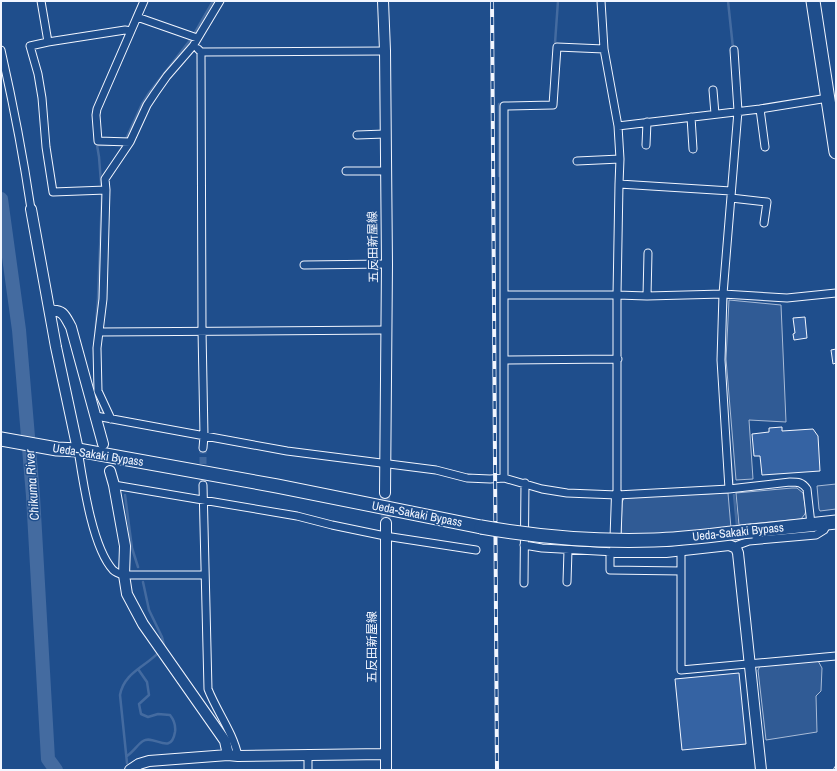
<svg xmlns="http://www.w3.org/2000/svg" width="837" height="771" viewBox="0 0 837 771" font-family="'Archivo Narrow','Noto Sans JP',sans-serif">
	<style>
		.built { fill: #305b95; stroke: #a8bbd7 }
		.lines { fill: none; stroke-linecap: round; stroke-linejoin: round }
		.stream { stroke: #446ba0; stroke-width: 2.5 }
		.river { stroke: #446ba0; stroke-width: 14 }
		.building { fill: #3563a3; stroke: #f2f6ff }
		.street-tunnel { stroke: #3f679d; stroke-width: 7; stroke-dasharray: 7 3.5; stroke-linecap: butt }
		.secondary-tunnel { stroke: #3f679d; stroke-width: 10; stroke-dasharray: 10 5; stroke-linecap: butt }
		.street-casing { stroke: #f2f6ff; stroke-width: 9 }
		.secondary-casing { stroke: #f2f6ff; stroke-width: 12 }
		.highway-casing { stroke: #f2f6ff; stroke-width: 15 }
		.street { stroke: #1f4e8c; stroke-width: 7 }
		.secondary { stroke: #1f4e8c; stroke-width: 10 }
		.highway { stroke: #1f4e8c; stroke-width: 13 }
		.rail-casing { stroke: #f2f6ff; stroke-width: 4 }
		.rail { stroke: #1f4e8c; stroke-width: 2.5; stroke-dasharray: 8; stroke-linecap: butt }
		.highway-bridge-casing { stroke: #f2f6ff; stroke-width: 15; stroke-linecap: butt }
		.highway-bridge { stroke: #1f4e8c; stroke-width: 13 }
		.labels { text-anchor: middle; dominant-baseline: central; stroke-width: 3; stroke-linejoin: round; paint-order: stroke }
		.street-label { font-size: 12px; fill: #f2f6ff; stroke: #1f4e8c }
		.water-label { font-size: 13px; font-style: italic; fill: #f2f6ff; stroke: #1f4e8c }
	</style>
	<rect width="100%" height="100%" fill="#1f4e8c"/>
	<path class="built" d="M729 300 781 305 786 422 749 420 753 479 736 480 726 359Z
		M836 484V509L820 511 819 509 817 486Z
		M792 488H797L803 493 806 510 805 514 801 519 739 525 736 493Z
		M728 493 731 528 654 534H621L622 503 623 500 626 497Z
		M817 659 822 668 821 691 816 696 817 732 766 740 758 670 760 666Z"/>
	<g class="lines">
		<path class="stream" d="M728 1 733 48
			M194 34 213 1
			M555 43 558 1
			M125 141 142 104 149 93 191 39
			M499 176V104H500
			M727 289 728 274
			M726 308 727 299
			M94 349 98 298 102 196 99 157 97 145H111
			M96 394 104 414
			M729 441 733 484
			M125 495 132 548 138 567
			M734 495 737 526
			M143 582 149 610 162 637 164 645 163 647
			M127 756C134 751 138 744 143 741 154 734 171 756 175 732 176 725 174 720 170 715L158 714 148 717 141 714 139 704 149 695 147 682 138 669
			M127 763 120 695C124 672 146 667 160 651"/>
		<path class="river" d="M1 199 19 330 33 496 48 759 56 770"/>
	</g>
	<path class="building" d="M805 317 807 338 794 340 793 334 795 333 793 318Z
		M836 349V363L833 364 831 350Z
		M782 427V431L813 429 818 436 820 471 762 475 760 456H754L752 434 769 432V428Z
		M739 673 746 744 682 750 675 679Z"/>
	<g class="lines">
		<path class="street-tunnel" d="M203 485V448"/>
		<path class="secondary-tunnel" d="M385 493 386 523"/>
		<defs>
			<path id="street" d="M41 1 48 42 125 30 131 31
				M601 1 604 49 618 126 620 159 619 184 617 295V495
				M137 17 197 38
				M48 42 30 46 38 74 42 98 46 147 53 192 106 190 103 299 97 348 98 391 111 419
				M198 49 201 52 385 51
				M1 50C13 103 23 155 31 209
				M201 52 202 330 204 436 203 448
				M713 90 715 114
				M760 109 765 147
				M691 117 693 149
				M618 126 760 109 828 98
				M357 135 385 134
				M130 142 98 141 96 115 97 109 144 1
				M646 145 647 122
				M577 161 620 159
				M346 171H385
				M619 184 731 191
				M106 190 105 179 130 142 147 105 155 93 167 76 193 46 220 1
				M731 198 767 202 764 223
				M304 265 387 264
				M504 295H617L647 296 723 294 787 298 836 293
				M647 296 648 253
				M99 332 386 330
				M504 360 618 359
				M96 416 287 451 436 470 467 478 490 479 504 478 542 489 567 493 617 495 729 489 790 482C798 482 802 482 807 489L811 524
				M78 450C83 481 92 547 113 570 116 573 120 574 124 575H205
				M504 478V106L553 105 557 47 604 49
				M114 485 297 516 332 525 385 536 476 550
				M203 485 208 689C217 712 233 732 238 756
				M729 489 721 360 723 294 738 111 734 50
				M524 545 542 548 615 552
				M736 548 738 545 749 541 816 535 824 530 828 523
				M681 551V670L836 656
				M610 552V570L681 571
				M567 582 568 550
				M524 583 525 483
				M308 754V770"/>
			<path id="secondary" d="M383 1 385 51 387 264 385 493
				M31 209 56 347 78 450
				M50 311C63 309 65 316 71 327L103 444
				M110 471 114 485 125 546 124 575 127 594 143 624 225 741 228 755
				M617 495 615 552H666L729 545 736 548 738 553 761 770
				M386 523V770
				M130 770 139 764 149 761 228 755 238 756 385 754"/>
			<path id="highway" d="M813 1 836 152
				M1 439 57 449 78 450 277 486 481 527
				M752 531 836 522"/>
		</defs>
		<use href="#street" class="street-casing"/>
		<use href="#secondary" class="secondary-casing"/>
		<use href="#highway" class="highway-casing"/>
		<use href="#street" class="street"/>
		<use href="#secondary" class="secondary"/>
		<use href="#highway" class="highway"/>
		<defs>
			<path id="rail" d="M492 1 497 770
				M835 770 836 768"/>
		</defs>
		<use href="#rail" class="rail-casing"/>
		<use href="#rail" class="rail"/>
		<defs>
			<path id="highway-bridge" d="M481 527C538 537 596 542 654 540 687 539 719 534 752 531"/>
		</defs>
		<use href="#highway-bridge" class="highway-bridge-casing"/>
		<use href="#highway-bridge" class="highway-bridge"/>
	</g>
	<g class="labels">
		<g class="street-label">
			<text transform="translate(373 247) rotate(-91)">五反田新屋線</text>
			<text transform="translate(98 455) rotate(9)">Ueda-Sakaki Bypass</text>
			<text transform="translate(417 514) rotate(11)">Ueda-Sakaki Bypass</text>
			<text transform="translate(738 532) rotate(-6)">Ueda-Sakaki Bypass</text>
			<text transform="translate(372 647) rotate(-90)">五反田新屋線</text>
		</g>
		<g class="water-label">
			<text transform="translate(32 485) rotate(-94)">Chikuma River</text>
		</g>
	</g>
	<rect width="837" height="771" fill="none" stroke="#f2f6ff" stroke-width="4"/>
</svg>
